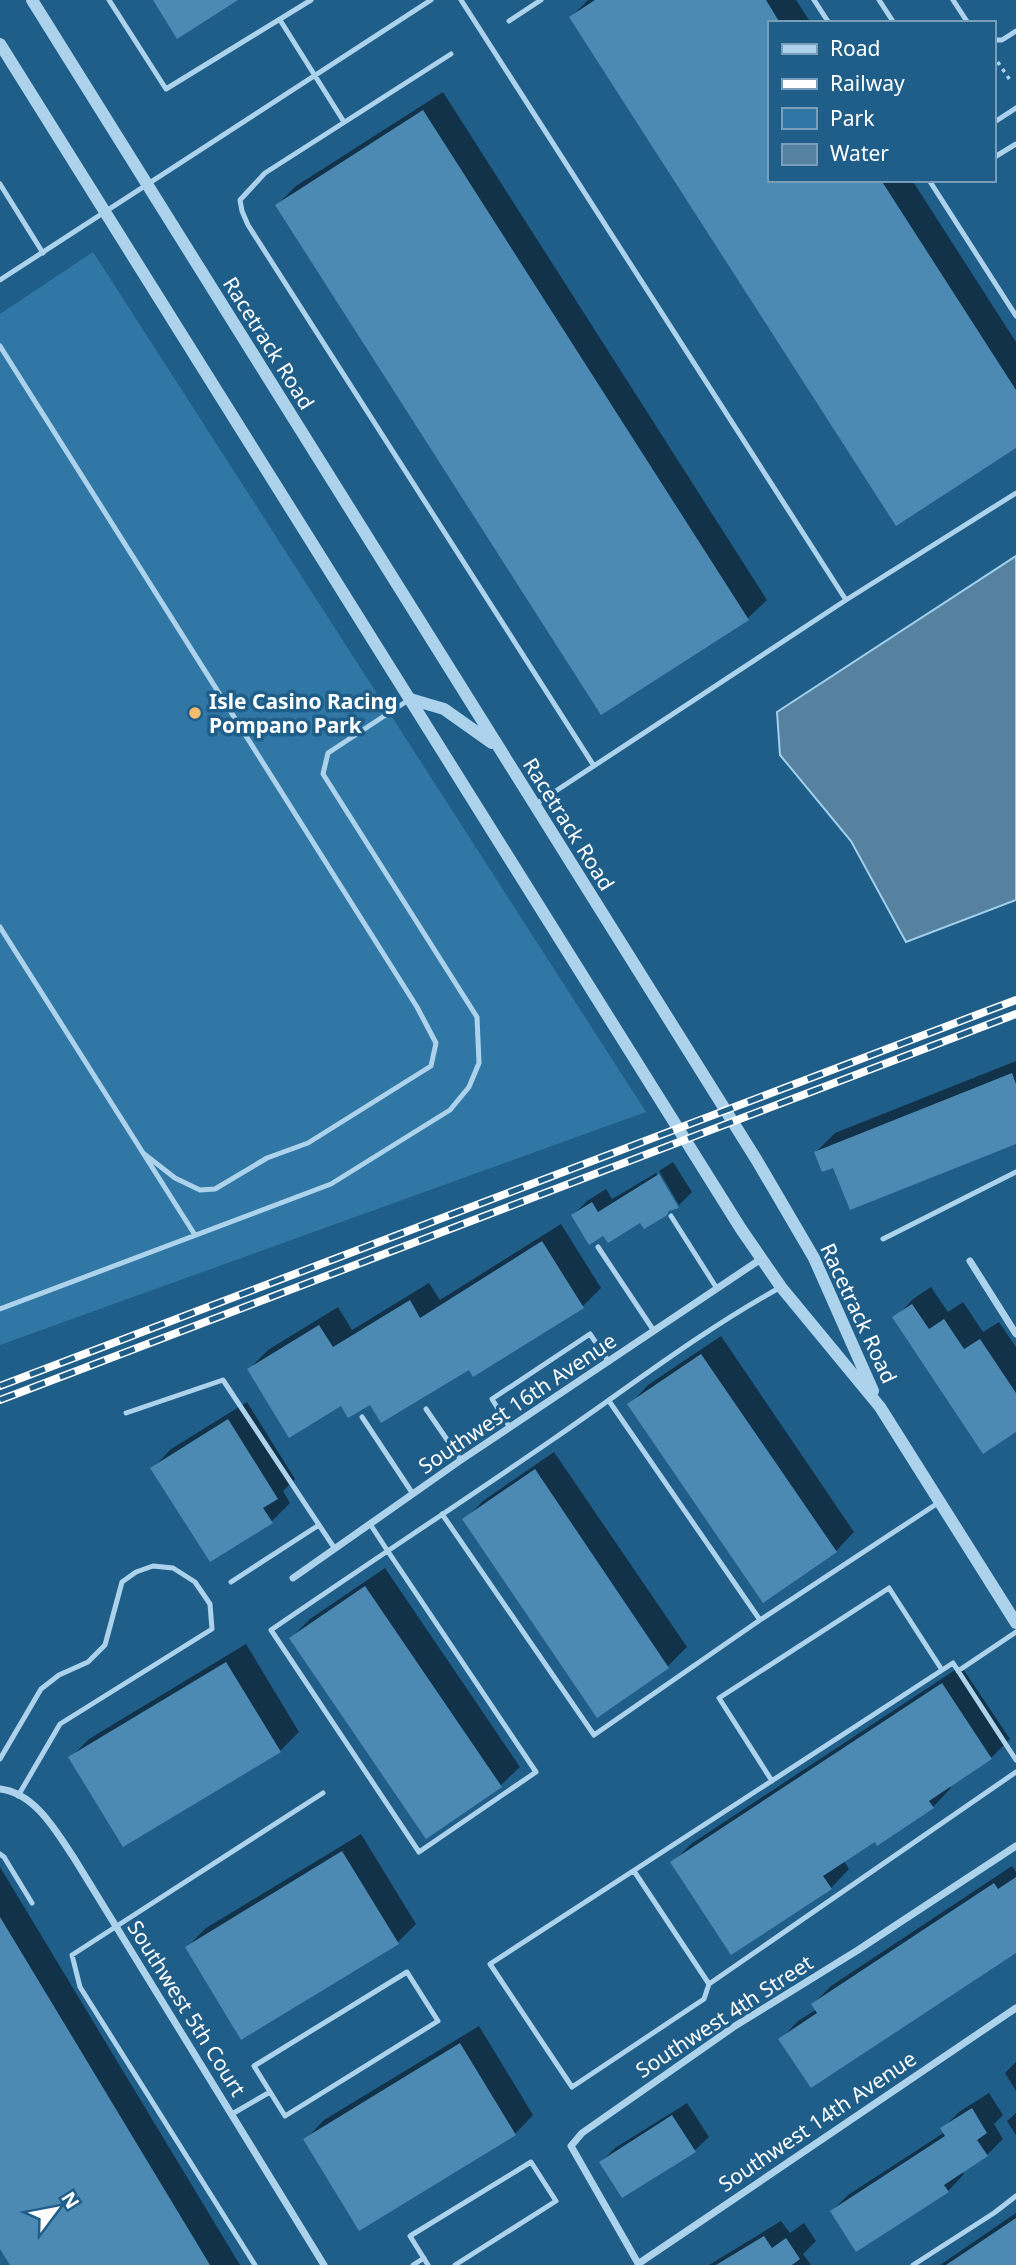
<svg xmlns="http://www.w3.org/2000/svg" width="1016" height="2265" viewBox="0 0 1016 2265" font-family="'Noto Sans',sans-serif">
	<style>
		.green { fill: #3177a5 }
		.water { fill: #56819f; stroke: #a0cfec; stroke-width: 2 }
		.shadow { fill: #0007 }
		.building { fill: #4d8ab3 }
		.lines { fill: none; stroke-linecap: round; stroke-linejoin: round }
		.path { stroke: #add2eb; stroke-width: 3.5; stroke-dasharray: 3.5 5; stroke-linecap: butt }
		.service { stroke: #add2eb; stroke-width: 5 }
		.minor { stroke: #add2eb; stroke-width: 7 }
		.tertiary { stroke: #add2eb; stroke-width: 12 }
		.rail-casing { stroke: #fff; stroke-width: 8 }
		.rail { stroke: #205e8a; stroke-width: 5; stroke-dasharray: 16; stroke-linecap: butt }
		.poi-dot { fill: #f8bc6e; stroke: #205e8a; stroke-width: 2.5 }
		.labels { text-anchor: middle; dominant-baseline: central; stroke-width: 7; stroke-linejoin: round; paint-order: stroke }
		.street-label { font-size: 21px; fill: #fff; stroke: #205e8a }
		.poi-label { font-size: 21px; font-weight: bold; fill: #fff; stroke: #205e8a; text-anchor: start }
	</style>
	<rect width="100%" height="100%" fill="#205e8a"/>
	<path class="green" d="M93 252 646 1112 0 1345V314Z"/>
	<path class="water" d="M1016 556V900L906 942 851 841 780 755 777 712Z"/>
	<path class="shadow" d="M588 0H796L811 23H769V180H912L1016 342V446L571 17Z
		M443 92 767 600 748 618 601 712 277 205 296 186Z
		M1016 1061V1142L834 1166 816 1152 835 1133Z
		M673 1162 692 1192 679 1205 659 1171Z
		M656 1173 676 1205 678 1206 604 1233 573 1215 587 1201 606 1189 612 1199Z
		M561 1224 601 1288 583 1306 469 1368 371 1402 342 1403 249 1369 268 1350 338 1307 352 1330 429 1283 440 1300Z
		M931 1287 948 1312 963 1302 983 1332 999 1322 1016 1347V1430L895 1318 913 1299Z
		M721 1336 854 1532 836 1551 630 1404 648 1385Z
		M247 1402 295 1479 283 1491 290 1503 271 1522 153 1468 171 1449Z
		M554 1452 687 1647 668 1666 597 1715 464 1520 483 1501Z
		M385 1568 520 1767 501 1785 426 1836 291 1638 310 1619Z
		M246 1644 299 1732 280 1751 71 1757 89 1739Z
		M961 1666 1010 1739 991 1758 950 1785 951 1788 933 1807 844 1861 849 1869 831 1888 672 1863 691 1844Z
		M361 1834 416 1924 397 1943 187 1947 206 1928Z
		M1012 1866 1016 1872V1951L781 2039 798 2021 817 2009 813 2004 831 1986Z
		M0 1867 240 2265H12L0 2246Z
		M479 2026 533 2115 515 2134 306 2139 324 2120Z
		M1016 2062V2091L1005 2073Z
		M989 2093 1003 2115 994 2124 1003 2139 987 2155 962 2171 964 2174 948 2191 832 2211 848 2195 945 2132 943 2128 959 2112Z
		M687 2103 709 2137 694 2151 601 2162 615 2148Z
		M1016 2113V2135L1007 2121Z
		M1016 2213V2265H940Z
		M781 2221 790 2233 804 2223 816 2241 803 2254 811 2265H709Z"/>
	<path class="building" d="M153 0H238L177 39Z
		M595 0H766L780 23H769V180H881L1016 390V448L896 526 569 17Z
		M423 110 749 620 601 715 275 205Z
		M1012 1073 1016 1084V1144L850 1210 833 1168 822 1172 814 1152Z
		M659 1174 679 1208 669 1211 666 1216 644 1229 640 1223 608 1243 603 1236 589 1245 571 1215 592 1202 598 1212Z
		M542 1241 584 1308 473 1377 469 1370 381 1423 370 1405 348 1418 341 1406 289 1438 247 1369 319 1325 333 1347 410 1300 420 1318Z
		M912 1304 929 1329 944 1319 964 1349 980 1339 1016 1393V1432L983 1454 892 1317Z
		M701 1354 837 1552 763 1603 627 1404Z
		M228 1419 278 1499 263 1508 273 1523 210 1562 150 1468Z
		M535 1469 669 1668 597 1718 462 1519Z
		M365 1586 502 1787 426 1839 289 1638Z
		M226 1662 281 1752 123 1847 68 1757Z
		M942 1683 992 1759 929 1801 934 1808 877 1846 875 1842 823 1876 832 1889 731 1955 670 1862Z
		M342 1851 399 1944 241 2040 185 1947Z
		M1016 1877V1953L811 2088 778 2039 817 2013 811 2004 994 1883 998 1889Z
		M0 1917 210 2265H10L0 2249Z
		M460 2043 516 2135 359 2231 303 2139Z
		M972 2108 987 2133 977 2140 988 2156 944 2185 949 2192 856 2252 830 2211 945 2136 940 2128Z
		M672 2115 696 2152 622 2198 599 2162Z
		M1016 2218V2265H946Z
		M764 2236 772 2248 786 2238 800 2259 792 2265H716Z"/>
	<g class="lines">
		<path class="path" d="M993 55 1012 83"/>
		<path class="service" d="M109 0 166 89 311 0
			M461 0 846 600 1016 493
			M814 0 829 23
			M879 0 894 23
			M953 0 968 23
			M280 20 344 122
			M509 21 541 0
			M993 40H1002L1016 31
			M451 54 265 173 240 200 242 211 248 225 594 766
			M993 123 1016 108
			M993 158 1016 144
			M929 180 1016 316
			M0 184 43 253
			M0 280 431 0
			M0 346 417 1007 436 1043 431 1066 308 1143 267 1158 215 1189 200 1190 175 1178 143 1153
			M536 804 846 600
			M0 927 195 1235
			M671 1216 716 1287
			M883 1239 1016 1172
			M598 1247 654 1331
			M0 1309 331 1184 450 1110 469 1087 479 1063 477 1017 323 774 328 753 410 699
			M609 1401 760 1620
			M426 1409 461 1460
			M126 1413 223 1380 335 1549
			M362 1417 413 1494
			M510 1428 492 1399 590 1334 609 1362
			M442 1514 594 1735 760 1620 938 1503
			M370 1524 387 1550 536 1772 419 1852 271 1630C364 1566 459 1504 552 1440 628 1388 701 1331 781 1287
			M231 1582 319 1525
			M958 1671 1016 1632
			M0 1759 41 1689 59 1675 88 1662 105 1645 122 1582 136 1572 153 1566 173 1568 195 1582 210 1604 212 1629 60 1724 18 1796
			M1016 1760 953 1663 490 1964 572 2087 704 1999 709 1984 1016 1772
			M772 1781 719 1698 889 1588 942 1670
			M0 1854 4 1857 32 1903
			M634 1871 709 1984
			M407 1972 438 2021 285 2116 254 2066Z
			M232 2114 270 2092
			M255 2265 80 1987 72 1955 323 1793
			M413 2265 424 2258
			M428 2265 410 2236 531 2162 556 2201 455 2265
			M913 2265 994 2213 1016 2196"/>
		<path class="minor" d="M970 1261 1016 1334
			M293 1578 461 1460 761 1259
			M0 1789C35 1793 56 1831 74 1858L324 2265
			M638 2264 1016 2008
			M639 2265 571 2146 582 2133 735 2026 858 1950 1016 1846"/>
		<path class="tertiary" d="M32 0 756 1159 814 1258 873 1391
			M0 44 741 1229 781 1287 880 1407 1016 1623
			M410 699 444 709 492 743"/>
		<defs>
			<path id="rail" d="M0 1386 1016 1000
				M0 1400 1016 1014"/>
		</defs>
		<use href="#rail" class="rail-casing"/>
		<use href="#rail" class="rail"/>
	</g>
	<circle class="poi-dot" cx="195" cy="713" r="7"/>
	<g class="labels">
		<g class="street-label">
			<text transform="translate(269 343) rotate(58)">Racetrack Road</text>
			<text transform="translate(569 824) rotate(58)">Racetrack Road</text>
			<text transform="translate(859 1313) rotate(65)">Racetrack Road</text>
			<text transform="translate(517 1403) rotate(-34)">Southwest 16th Avenue</text>
			<text transform="translate(187 2008) rotate(58)">Southwest 5th Court</text>
			<text transform="translate(724 2016) rotate(-33)">Southwest 4th Street</text>
			<text transform="translate(817 2121) rotate(-34)">Southwest 14th Avenue</text>
		</g>
		<g class="poi-label">
			<text x="209" y="701">Isle Casino Racing<tspan x="209" dy="24">Pompano Park</tspan></text>
		</g>
	</g>
	<rect x="768" y="21" width="228" height="161" fill="#205e8a" stroke="#799eb9" stroke-width="2"/>
	<rect x="782" y="44" width="35" height="10" fill="#add2eb" stroke="#799eb9" stroke-width="2"/>
	<text x="830" y="56" font-size="21" fill="#ffffff">Road</text>
	<rect x="782" y="79" width="35" height="10" fill="#ffffff" stroke="#799eb9" stroke-width="2"/>
	<text x="830" y="91" font-size="21" fill="#ffffff">Railway</text>
	<rect x="782" y="108" width="35" height="21" fill="#3177a5" stroke="#799eb9" stroke-width="2"/>
	<text x="830" y="126" font-size="21" fill="#ffffff">Park</text>
	<rect x="782" y="144" width="35" height="21" fill="#56819f" stroke="#799eb9" stroke-width="2"/>
	<text x="830" y="161" font-size="21" fill="#ffffff">Water</text>
	<g transform="translate(56 2209) rotate(58)" stroke="#205e8a" stroke-width="5" paint-order="stroke">
	<path d="M0-5L12 26L0 18L-12 26Z" fill="#ffffff"/>
	<text y="-10" font-size="19" font-weight="bold" text-anchor="middle" fill="#ffffff">N</text>
	</g>
</svg>
